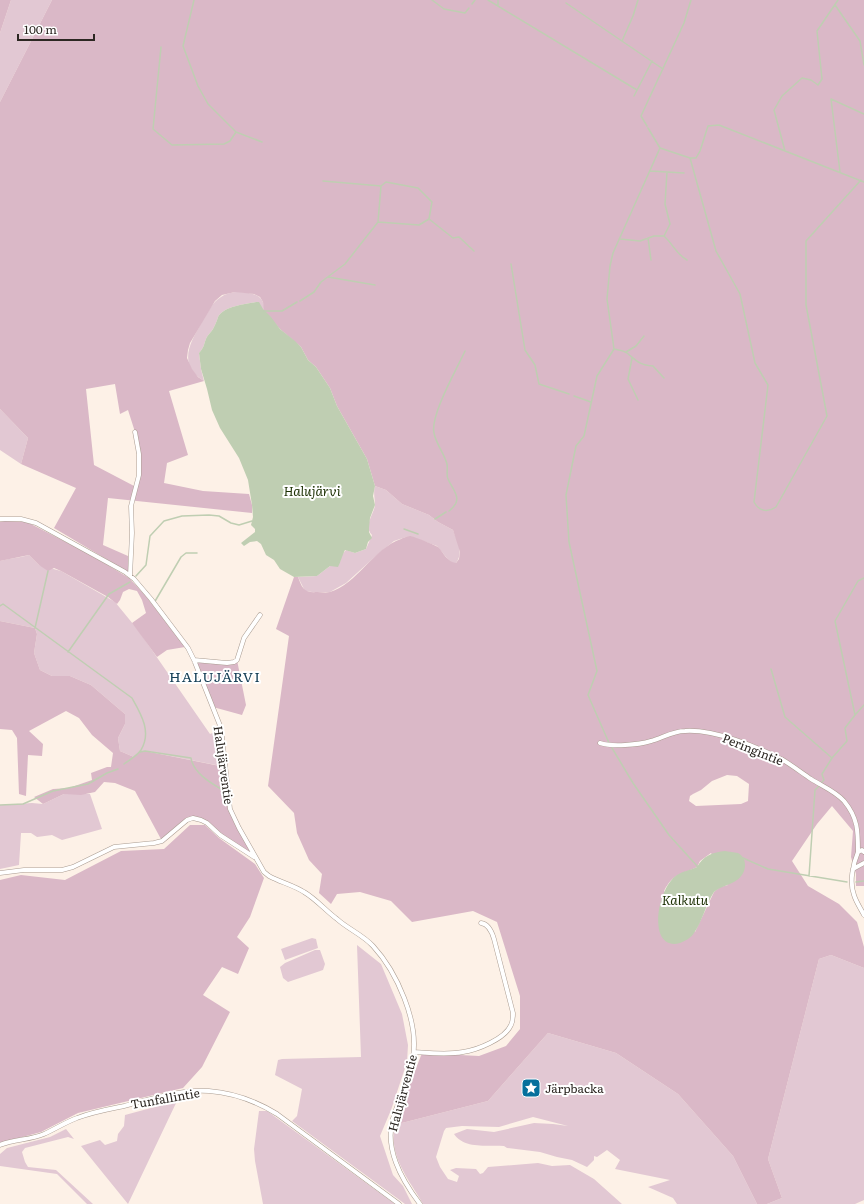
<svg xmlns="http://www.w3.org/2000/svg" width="864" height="1204" viewBox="0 0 864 1204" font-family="Literata,serif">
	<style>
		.green { fill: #e2c8d3 }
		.forest { fill: #dab8c7; fill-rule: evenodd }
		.water { fill: #bfceb2 }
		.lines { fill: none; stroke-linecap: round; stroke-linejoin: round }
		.stream { stroke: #bfceb2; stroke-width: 1.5 }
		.street-casing { stroke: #aa9c91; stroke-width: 5 }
		.street { stroke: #fff; stroke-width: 4 }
		.labels { text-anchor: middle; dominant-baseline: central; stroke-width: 4; stroke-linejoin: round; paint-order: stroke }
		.street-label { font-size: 12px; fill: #2c2722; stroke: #fff }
		.poi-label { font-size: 12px; fill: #2c2722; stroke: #fff; text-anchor: start }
		.water-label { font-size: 13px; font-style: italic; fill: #1d3104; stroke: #fff }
		.quarter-label { font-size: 14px; letter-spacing: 1px; fill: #184158; stroke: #fff }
	</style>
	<rect width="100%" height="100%" fill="#fdf1e7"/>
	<path class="green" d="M11 0H52L0 102V33Z
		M235 292C248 292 266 293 264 311L256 302C245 304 224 306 218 317 217 321 215 325 213 329 211 332 207 336 206 339 203 346 205 346 199 353L201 369 204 381C177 364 190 343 202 322 208 313 212 302 221 297 225 294 230 293 235 292Z
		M0 409 28 438 21 464 0 450Z
		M375 486 386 490 402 504 429 515 438 522 453 530C457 541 464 552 456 563H451L437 546 409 536 394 541 378 554 346 583 330 592H312L305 591 298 577 317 576 330 566 340 562 341 556 346 550 355 553 366 549 372 535C363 526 374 514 375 505 375 498 373 493 375 486Z
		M29 555 39 565 61 571 115 602 138 630 210 734 218 731 221 766 145 751 140 752 134 757 120 751 118 738 125 724V714L91 685 70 676H52L40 670 34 653 37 634 35 628 0 621V561C10 558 20 558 29 555Z
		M64 794H90L102 829 62 840 52 835 37 837 31 833H21L19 865 0 869V805L32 803 43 804Z
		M312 938 316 939 318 948 285 960 281 949Z
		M357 945 381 964 402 1014 408 1045 407 1062 391 1110 380 1136 393 1175 403 1186 412 1204H405L292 1121 297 1116 302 1089 275 1075 278 1060 282 1059 361 1057Z
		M315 950H320L325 964 323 970 288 982 283 978 280 967 285 963Z
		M831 955 864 968V1200L855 1204H767L782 1198 768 1159 819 959Z
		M548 1033 616 1053 678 1094 733 1156 757 1204H677L673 1198 648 1187 670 1180 615 1169 620 1160 607 1150 597 1157 594 1156V1160L587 1167 572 1160 557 1157 540 1152 507 1148 504 1146C487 1145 464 1149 454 1134L467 1129 494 1132 534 1123 553 1124 568 1126 533 1117 499 1127 462 1126 446 1128 444 1131 436 1157 440 1167 448 1179 457 1182 459 1176 450 1170 456 1168 476 1169 480 1174 483 1173 488 1167 538 1163 552 1166 570 1165 594 1179 622 1204H423C413 1186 396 1165 394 1144 393 1138 394 1132 394 1125L488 1101Z
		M177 1101 128 1204 81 1146 100 1140 105 1145 117 1141 118 1134 124 1126 125 1115Z
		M259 1111H267L274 1116 395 1204H263L255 1161 254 1149Z
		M66 1129 74 1139 68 1137 25 1148 22 1152 25 1162 28 1167 56 1170 93 1204H87L57 1174 0 1166V1154L7 1148 50 1137Z"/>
	<path class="forest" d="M0 0H11L0 33Z
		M52 0H864V886H856V874L851 857 853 831 832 806 817 824 792 861 808 886 839 904 857 922 864 947V968L831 955 819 959 768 1159 782 1198 767 1204H757L733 1156 678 1094 616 1053 548 1033 488 1101 394 1125 422 1053 479 1056 506 1046 520 1029V996L497 922 473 911 412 922 391 901 360 892 337 894 331 904 319 893 322 874 309 860 297 833 294 813 268 786 289 636 276 629 294 577H298C302 588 304 593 317 592 321 592 326 593 330 592 356 585 374 548 401 539 403 538 407 536 410 536 413 536 435 545 438 547 444 553 447 562 456 563L459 559 460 552 453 530 438 522 429 515 402 504 386 490 375 486 367 459 337 406 330 388 316 367 308 360 301 347 280 329 264 311 263 302 260 297 254 294 235 292 222 295 215 301 190 343 188 350 187 358 192 369 198 377 204 381 169 391 188 455 167 463 164 483 203 491 249 494 252 505V513L108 498 103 545 128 556V572L54 528 76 488 21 464 28 438 0 409V102ZM115 384 120 414 128 410 135 432 139 475 136 487 94 465 86 389ZM727 775 737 776 749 784 748 801 741 804 696 806 689 801 690 796 693 794 701 790 712 781ZM711 853 728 885 720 887 714 892 695 932 664 891C673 873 681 875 697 867L700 861Z
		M5 521 27 522 91 555 129 578 145 595 185 647 167 650 157 657 132 623 146 613 142 600 137 591 129 589 123 592 120 600 117 604 108 597 61 571 54 568 48 571 39 565 29 555 0 561V522Z
		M0 621 35 628 37 634 34 653 40 670 52 676H70L91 685 125 714V724L118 738 120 751 134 757 140 752 145 751 225 767 230 809 256 859 201 820H187L162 841 135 791 115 783 104 782 95 792 81 795 64 794 43 804 34 797 53 789 69 788 92 780 91 773 107 767H111L113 753 92 735 79 718 66 711 29 731 43 744 42 756 28 755 26 796 19 794 17 738 12 730 0 729Z
		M194 660 227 663 237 660 246 705 242 715 213 707Z
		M190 825H205L219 838 255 864 264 878 250 917 237 937 249 948 238 974 222 967 203 995 230 1012 202 1067 183 1088 78 1113 41 1132 0 1143V880L21 875 65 880 121 851 164 849Z"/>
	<path class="water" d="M256 302H259L263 309 271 317 280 329 295 341 301 347 308 360 316 367 330 388 337 406 367 459 375 486 373 496 375 505 370 518 369 528V532L372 538 368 542 366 549 355 553 345 550C342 556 341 561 338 567L330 566 317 576 294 577 280 569 274 560 266 555 261 544 257 541 250 542 244 546 241 543 255 532V529L251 525 253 517 252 505 248 480 239 458 220 428 212 410 207 389 201 369 199 353C205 346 203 346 206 339 207 336 211 332 213 329 215 325 217 321 218 317 224 306 245 304 256 302Z
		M725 851C729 852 734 852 738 853 749 859 746 874 737 880 730 885 721 886 714 892 706 904 702 922 694 933 691 938 685 941 680 943 647 952 656 889 677 875 683 871 691 870 697 867 703 856 713 852 725 851Z"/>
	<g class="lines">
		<path class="stream" d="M194 0 183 46 198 86 208 104 236 132 262 142
			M432 0 444 9 465 13 469 8
			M488 0 637 90
			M566 3 663 69
			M472 4 475 0
			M835 5 860 41 864 65
			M498 6V0
			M622 41 633 16 638 0
			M161 47 153 129 172 145 224 144 230 141 236 132
			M634 96 652 61
			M647 126 641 116 684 23 691 0
			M660 148 690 158H696L700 151 708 126 719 125 864 182
			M785 151 774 110 782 96 802 78 811 80 818 85 822 79 817 31 838 0
			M690 158 716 251 740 294 755 363 768 385 754 502C759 511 767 513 776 507L827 416 806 305V241L861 180
			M650 171 684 173
			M840 172 831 99 864 114
			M323 181 381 186
			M429 219 453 238 459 237 474 251
			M664 236 670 224 665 204 667 172
			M648 238 651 260
			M620 239 640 241 654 236H664C674 245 675 253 687 260
			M511 264 525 350 535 365 539 384 569 394
			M328 277 375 285
			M300 301 314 292 321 282 345 264 378 222 381 186 386 182 418 188 432 202 429 219 419 225 378 222
			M264 311H282L297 302
			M614 349C618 350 623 350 627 353 637 361 639 365 653 366L664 378
			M626 352 636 346 644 336
			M632 358 628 379 638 400
			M574 396 591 402
			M449 511C464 499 454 492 448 479 446 475 448 469 447 464 444 453 436 444 434 433 430 415 457 369 465 351
			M435 519 446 512
			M404 529 418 534
			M136 576 146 565 150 536 164 521 182 516 209 515 219 516 231 523 239 525 252 521
			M154 603 181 557 186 553H197
			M0 606 3 604 132 698C141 714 152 732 141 750 137 756 129 760 124 764
			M35 628 48 571
			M68 652 109 594 130 582
			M771 669 785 717 832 758
			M855 715 864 705
			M609 743 588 695 597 671 569 542 566 495 576 446 584 436 597 376 614 349 607 299 610 266 613 253 660 148 648 128
			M612 748 633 783 669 835 698 867
			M140 752 145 751 191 758C193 772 209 782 221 789
			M822 782 824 780 822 774 832 758 847 741 845 728 855 715 835 621 858 581 864 578
			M0 805 23 804 53 791 88 784 107 773 118 769
			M743 858 768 869 847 882
			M809 876 815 790 819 786
			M856 882 864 881"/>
		<defs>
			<path id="street" d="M0 519H21L36 523 125 572 134 579 151 599 188 648 194 660 221 728 230 809 239 828 264 872 269 876C280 882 293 885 304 892 316 899 326 911 337 919 348 929 363 935 373 946 397 972 419 1022 413 1057 410 1077 401 1096 394 1115 383 1147 401 1179 420 1204
				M130 576 132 533 131 506 139 475V454L135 432
				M194 660 227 663 234 662 237 660 244 638 260 615
				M600 743C612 747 638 745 651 741 662 738 673 731 685 731 714 729 758 747 783 760 793 766 802 773 811 779 822 786 835 791 844 801 858 818 858 831 858 852
				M864 852 862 850 858 852C853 864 849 882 854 895 856 902 861 909 864 915
				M853 869 864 863
				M0 873 24 870H62L73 867 114 847 154 843 162 841 187 820 193 818 201 820 207 823 220 835 254 857
				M414 1052C430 1053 448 1055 463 1052 477 1050 505 1039 511 1025 513 1021 513 1017 513 1013L494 939C492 932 489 924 481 923
				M0 1145C15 1139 30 1140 44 1134 55 1129 66 1122 77 1118 92 1112 109 1109 124 1106 150 1099 182 1089 209 1091 234 1093 256 1101 277 1114L399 1204"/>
		</defs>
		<use href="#street" class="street-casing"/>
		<use href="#street" class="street"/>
	</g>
	<defs>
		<symbol id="sight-square" viewBox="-11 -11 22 22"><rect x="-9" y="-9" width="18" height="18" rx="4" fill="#06709c" stroke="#fff"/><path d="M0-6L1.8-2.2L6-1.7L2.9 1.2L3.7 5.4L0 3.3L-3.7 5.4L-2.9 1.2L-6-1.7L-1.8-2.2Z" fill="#fff"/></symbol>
	</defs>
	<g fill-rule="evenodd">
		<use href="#sight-square" x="520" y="1077" width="22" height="22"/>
	</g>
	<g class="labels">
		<g class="street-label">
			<text transform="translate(753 749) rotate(22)">Peringintie</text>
			<text transform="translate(224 765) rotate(82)">Halujärventie</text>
			<text transform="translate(402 1093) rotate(-75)">Halujärventie</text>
			<text transform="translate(165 1098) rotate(-10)">Tunfallintie</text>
		</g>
		<g class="poi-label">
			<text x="545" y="1088">Järpbacka</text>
		</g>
		<g class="water-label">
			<text x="312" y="490">Halujärvi</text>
			<text x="685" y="899">Kalkutu</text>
		</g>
		<g class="quarter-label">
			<text x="215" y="676">HALUJÄRVI</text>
		</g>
	</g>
	<path d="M18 34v6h76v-6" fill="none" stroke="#2c2722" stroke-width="2"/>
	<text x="24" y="34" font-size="12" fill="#2c2722" stroke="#ffffff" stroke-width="3" paint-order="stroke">100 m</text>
</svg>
